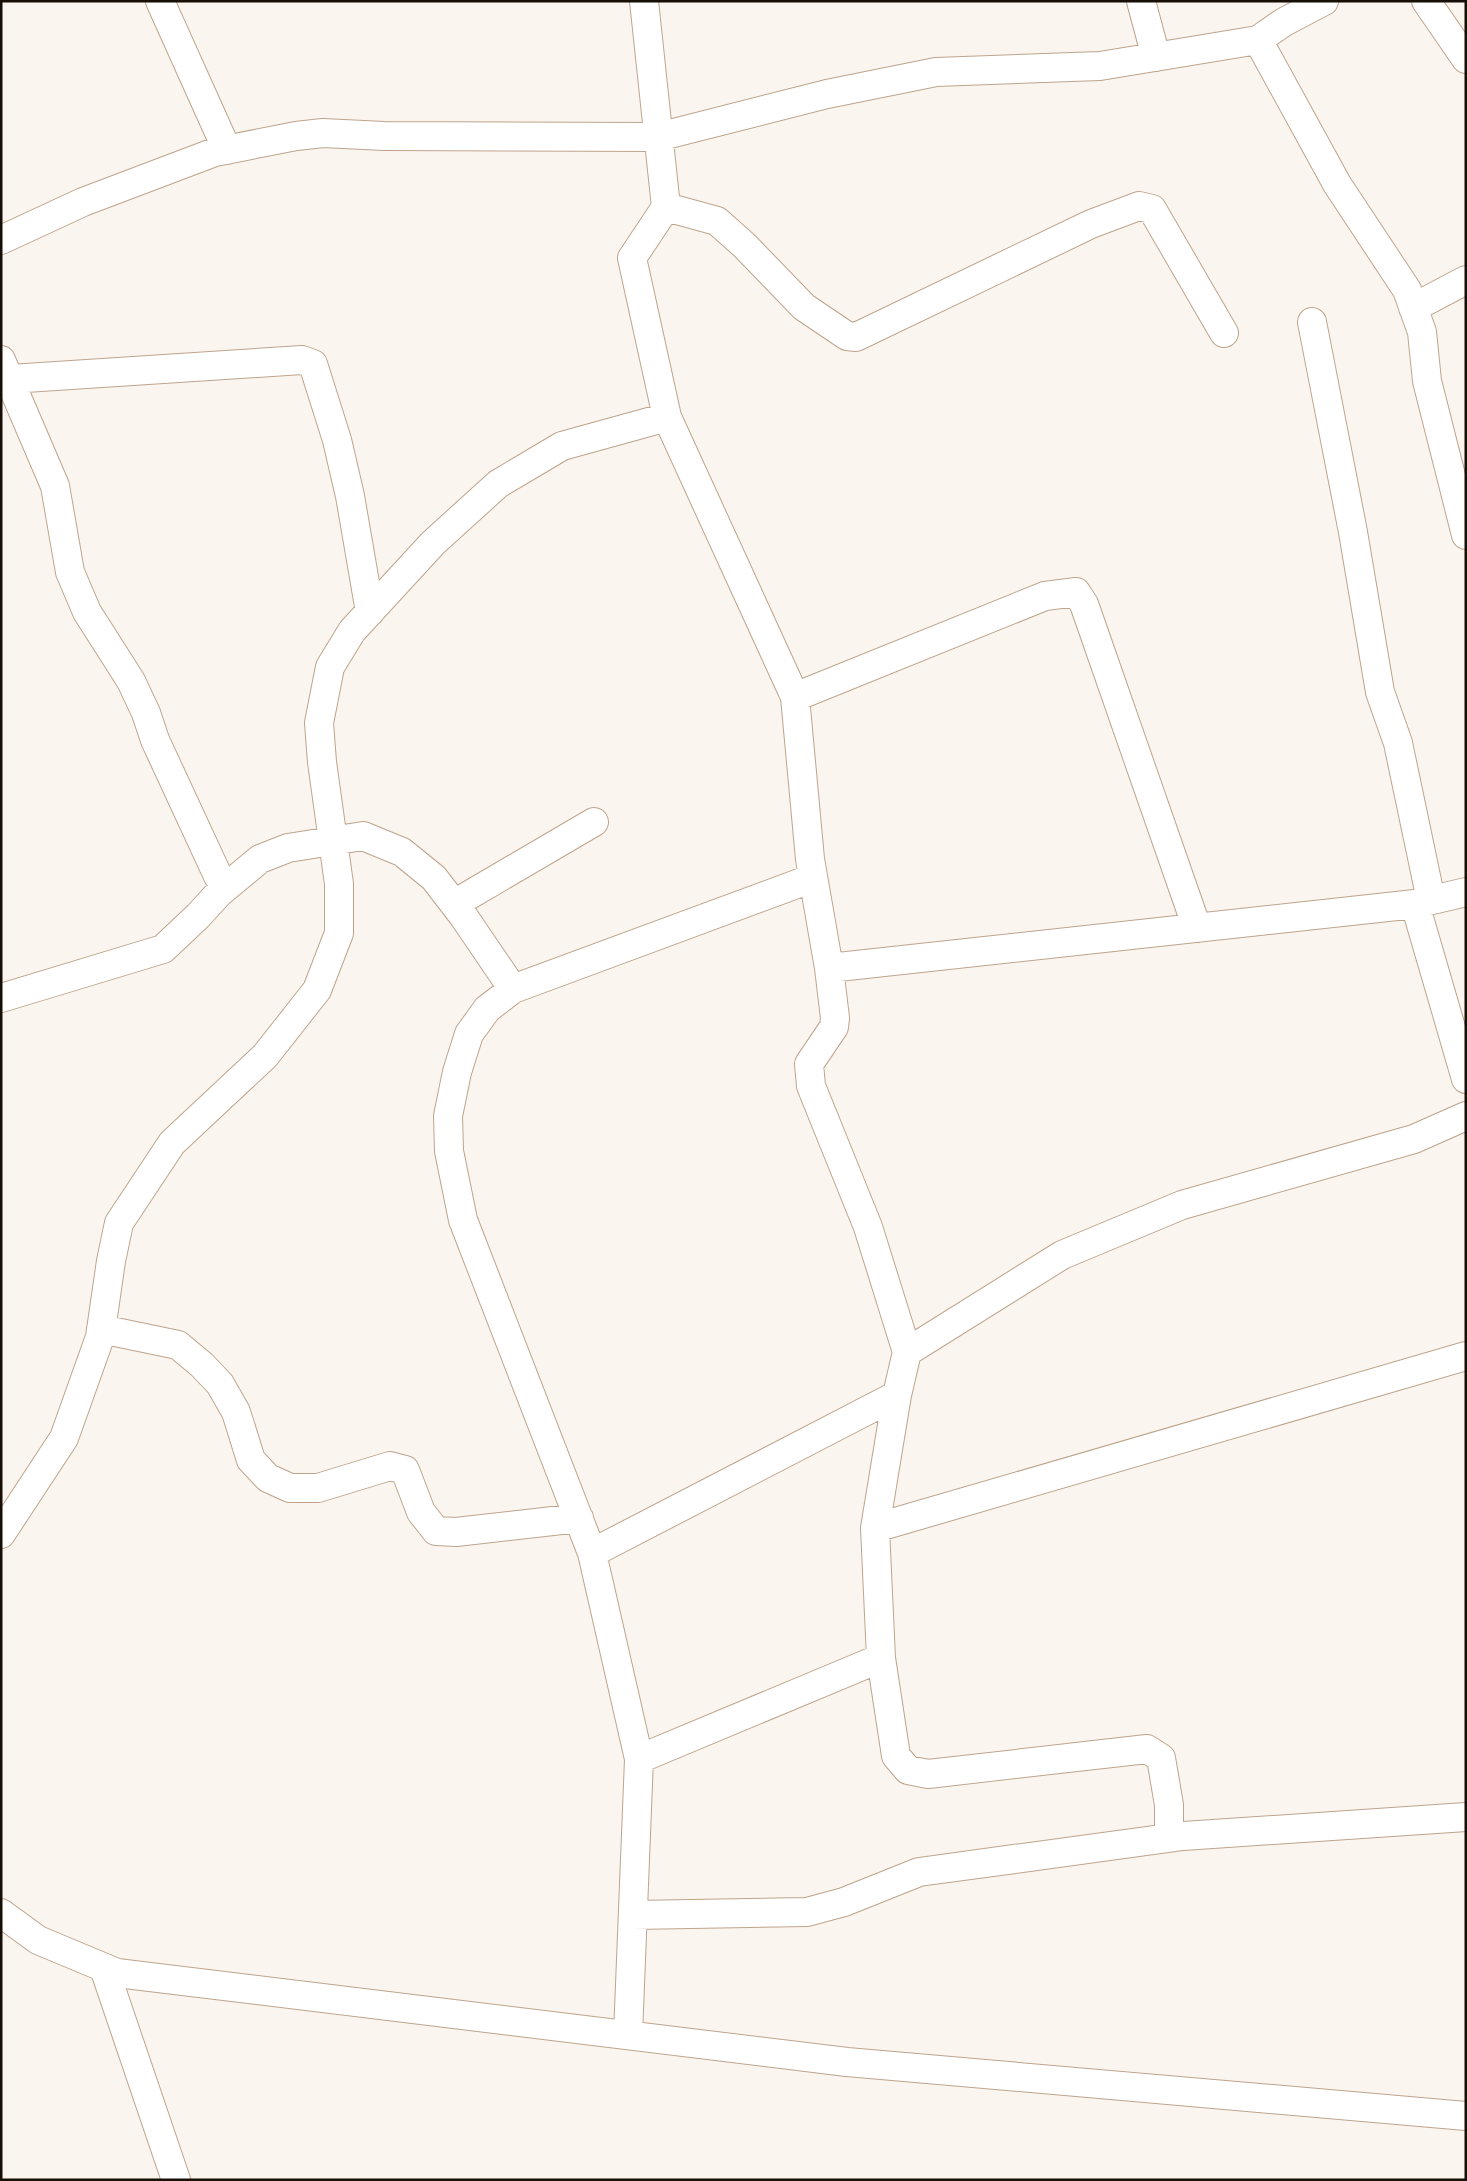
<svg xmlns="http://www.w3.org/2000/svg" width="1467" height="2181" viewBox="0 0 1467 2181" font-family="'Playfair Display',serif">
	<style>
		.lines { fill: none; stroke-linecap: round; stroke-linejoin: round }
		.street-casing { stroke: #bea48b; stroke-width: 30 }
		.secondary-casing { stroke: #bea48b; stroke-width: 30 }
		.street { stroke: #fff; stroke-width: 28 }
		.secondary { stroke: #fff; stroke-width: 28 }
	</style>
	<rect width="100%" height="100%" fill="#fbf5f0"/>
	<g class="lines">
		<defs>
			<path id="street" d="M160 1 227 150
				M644 1 666 207 632 258 667 417 795 697 810 859 829 968 1415 904 1466 1079
				M1141 1 1156 57
				M1426 1 1466 59
				M1258 40 1337 184 1407 290 1422 332 1427 381 1466 535
				M666 207 717 221 745 246 804 307 847 336 856 337 1091 224 1139 206 1152 209 1224 333
				M1 240 83 202 215 152 296 136 323 133 384 136 658 137 827 94 936 72 1100 66 1258 40 1284 22 1324 1
				M1413 308 1466 280
				M1312 322 1353 532 1380 692 1398 743 1431 900
				M1 360 55 486 70 572 87 612 131 681 146 713 155 740 218 876
				M10 379 302 360 313 364 337 440 350 496 370 612
				M795 697 1045 596 1076 592 1084 604 1197 928
				M454 904 594 822
				M1415 904 1466 892
				M829 968 835 1018 834 1027 809 1064 811 1086 868 1227 907 1352
				M1 998 163 949 198 916 219 893 260 859 288 848 363 836 402 852 434 878 464 917 513 989
				M101 1329 178 1345 202 1365 220 1384 236 1412 251 1460 268 1478 290 1488H318L390 1466 405 1470 421 1512 436 1531 456 1532 579 1518
				M875 1528 897 1395 907 1352 1062 1255 1182 1205 1414 1139 1466 1116
				M1 1534 64 1438 100 1337 111 1261 119 1223 172 1143 265 1056 317 990 339 933V884L322 762 319 723 330 667 352 631 433 543 498 484 562 446 667 417
				M592 1553 463 1220 449 1151 448 1116 457 1072 469 1034 487 1009 513 989 813 878
				M881 1658 896 1756 908 1770 928 1774 1147 1749 1161 1758 1169 1805V1837
				M639 1759 592 1553 897 1395
				M633 1915 807 1912 844 1902 919 1872 1183 1836 1466 1817
				M104 1968 176 2180
				M628 2035 639 1759 881 1658 875 1528 1466 1356"/>
			<path id="secondary" d="M1 1913 38 1940 117 1973 847 2062 1466 2116"/>
		</defs>
		<use href="#street" class="street-casing"/>
		<use href="#secondary" class="secondary-casing"/>
		<use href="#street" class="street"/>
		<use href="#secondary" class="secondary"/>
	</g>
	<rect width="1467" height="2181" fill="none" stroke="#170e06" stroke-width="5"/>
</svg>
